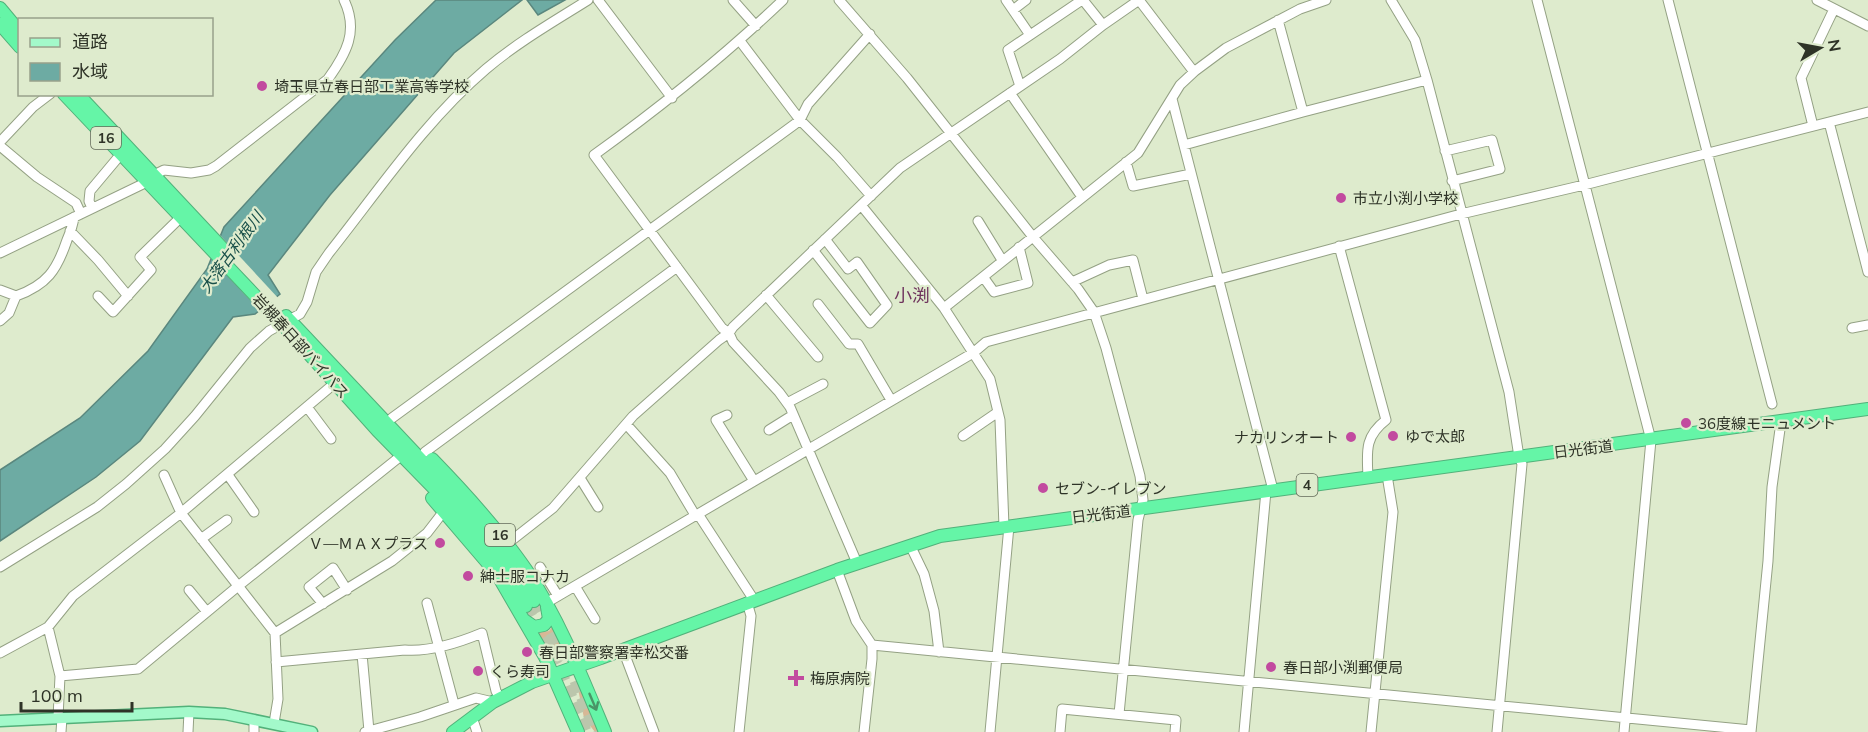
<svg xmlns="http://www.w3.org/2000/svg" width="1868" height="732" viewBox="0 0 1868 732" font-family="Mulish,'Noto Sans JP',sans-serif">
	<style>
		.green { fill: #d7b896 }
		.water { fill: #6daba3; stroke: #5a877e; stroke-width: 1.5 }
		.pier { fill: #deebcd }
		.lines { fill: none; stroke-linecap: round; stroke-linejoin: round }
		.highway-tunnel { stroke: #bbc6ac; stroke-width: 12; stroke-dasharray: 12 6; stroke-linecap: butt }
		.minor-casing { stroke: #94a184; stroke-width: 11 }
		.major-casing { stroke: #52b17a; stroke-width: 13 }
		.highway-casing { stroke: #52b17a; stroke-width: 14 }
		.minor { stroke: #fff; stroke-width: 9 }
		.major { stroke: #a3f9ca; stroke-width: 10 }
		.highway { stroke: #65f5a7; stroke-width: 12 }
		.oneway { stroke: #4a9467 }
		.poi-dot { fill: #c24a9f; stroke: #deebcd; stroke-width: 2 }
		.labels { text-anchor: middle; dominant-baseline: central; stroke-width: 4.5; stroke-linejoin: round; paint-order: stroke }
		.shield { fill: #deebcd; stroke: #636a59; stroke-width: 1.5 }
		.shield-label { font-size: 14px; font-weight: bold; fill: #2e3327 }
		.poi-label { font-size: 15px; fill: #2e3327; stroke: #deebcd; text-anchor: start }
		.street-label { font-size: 15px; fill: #2e3327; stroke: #deebcd }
		.water-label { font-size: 16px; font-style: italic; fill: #184f49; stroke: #deebcd }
		.quarter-label { font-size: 18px; fill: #6f345d; stroke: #deebcd }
	</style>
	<rect width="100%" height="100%" fill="#deebcd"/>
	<path class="green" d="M552 627 555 629 563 649 547 653 537 633 549 631Z
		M583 688 600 732H595L584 718 578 689Z"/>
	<path class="water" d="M436 0H522L454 53 330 195 268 275 280 294 255 314 233 317 140 441 96 477 0 541V470L80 418 148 351 207 269 224 227 395 40Z
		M527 0H565L538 15Z"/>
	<path class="pier" d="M218 233 279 299 262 313 209 256Z"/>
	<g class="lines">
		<path class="highway-tunnel" d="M534 601 570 667 596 732
			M526 606 562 675 586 732"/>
		<defs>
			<path id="minor" d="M598 0 672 98
				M733 0 756 26
				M783 0C722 58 662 106 594 155L722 328 729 333 733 342 779 392 790 407 857 563
				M839 0 907 78 1033 237 1078 289 1094 312 1106 348 1140 476 1143 500 1138 520 1119 714
				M1006 0 1030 35
				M1083 0 1103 25
				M1139 0 1194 72
				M1391 0 1415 40 1427 80 1509 392 1519 457 1522 464 1497 732
				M1537 0 1651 440 1624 732
				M1668 0 1772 404
				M1817 0 1868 26
				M1013 10 1026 0
				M1278 20 1303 112
				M740 41 800 120 837 157 871 196
				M1020 86 1008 50 1082 0
				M1010 93 1082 197
				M1172 99 1273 490
				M1829 122 1868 272
				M1813 126 1801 78 1834 9
				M0 142 33 107 50 94
				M1184 145 1303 112 1427 80
				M0 146 37 177 76 203 81 214
				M1445 151 1492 140 1500 169 1452 181
				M1126 162 1133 186 1191 174
				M861 205 944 308 990 379 1000 420 1004 527
				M92 208 89 201 90 191 121 154
				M978 221 1002 260
				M70 231 98 260 128 296
				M1339 246 1386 420C1364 437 1367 452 1368 477
				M813 250 870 323 887 305 857 262 848 269 825 239
				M0 253 147 182 154 175 164 170 191 173 209 170 216 166 328 79C346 54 359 31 344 0
				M984 278 994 292 1028 283 1019 247
				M1072 282 1109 265 1133 260 1143 299
				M0 290 16 296C47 285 57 270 67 240 70 233 73 225 74 217
				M766 295 818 357
				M98 296 113 312 151 270 140 257 181 217
				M818 304 849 344H858L891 400
				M944 308 1138 153 1180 85 1195 71 1226 48 1300 9 1326 0
				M0 321 9 313 16 296
				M1852 328 1868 325
				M787 403 823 384
				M307 407 331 439
				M727 415 716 420 754 481
				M392 418 795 124 800 120 808 104 870 34
				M626 424 670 473 695 515
				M769 430 793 415
				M963 436 998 412
				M425 452 677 267
				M164 475 181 513 275 633 278 699 274 723
				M228 475 254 512
				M580 478 598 507
				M698 514 754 600
				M201 539 227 520
				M507 544 553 508 633 416 719 340 729 333 733 327 900 168 1060 59 1103 25 1139 0
				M910 545 924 574 934 611 939 652
				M0 567 97 507 126 484 165 449 195 416 250 348 269 331 300 314 307 302 316 272 329 253C379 190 425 121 486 69 518 42 553 22 588 0
				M540 567 558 596
				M837 570 856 621 872 645V659L864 732
				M575 586 595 619
				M189 590 207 612
				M427 603 454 704
				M546 603 973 353 986 342 1461 214 1584 185 1868 112
				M323 604 309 587 333 568 347 590
				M48 627 60 676 58 718
				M275 633 392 561 427 533 444 511
				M872 645 1751 730
				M623 650 654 732
				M0 653 48 627 73 596 181 513 335 383
				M362 654 369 731
				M276 662 405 650C431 652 458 643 482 633L496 691 500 698
				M60 676 138 669 237 587 397 459
				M472 717 477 732
				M61 732 62 718
				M188 732 189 712
				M254 732V720
				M365 732 420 717 476 698 493 702
				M739 732 751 616 747 602
				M990 732 1009 526
				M1060 732 1062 709 1176 720 1175 732
				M1244 732 1266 491
				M1371 732 1393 512 1387 475
				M1751 732 1768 561 1772 487 1781 422"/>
			<path id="major" d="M0 721 189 712 225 714 312 732"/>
			<path id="highway" d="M0 8 20 32
				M0 24 20 47
				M64 94 283 325 377 430 454 509 483 543 526 606
				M78 94 229 255
				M286 316 430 469 485 531 534 601
				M432 459C466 494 499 530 527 571 560 621 582 677 605 732
				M432 498 491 567
				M501 581 545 657 578 732
				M524 620 534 627 544 625 549 619 547 607
				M453 732 493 702 532 682 601 658 837 570 940 536 1868 409"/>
		</defs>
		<use href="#minor" class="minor-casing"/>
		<use href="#major" class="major-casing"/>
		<use href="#highway" class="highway-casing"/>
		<use href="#minor" class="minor"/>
		<use href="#major" class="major"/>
		<use href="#highway" class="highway"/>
	</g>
	<defs><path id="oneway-shaft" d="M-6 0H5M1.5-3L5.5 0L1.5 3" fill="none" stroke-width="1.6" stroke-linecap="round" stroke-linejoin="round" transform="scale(1.5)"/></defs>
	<use class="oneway" href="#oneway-shaft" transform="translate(593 702) rotate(67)"/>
	<g class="poi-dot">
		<circle cx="262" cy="86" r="6"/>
		<circle cx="1341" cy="198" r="6"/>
		<circle cx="1686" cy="423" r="6"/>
		<circle cx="1393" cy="436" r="6"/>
		<circle cx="1351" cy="437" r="6"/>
		<circle cx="1043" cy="488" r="6"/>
		<circle cx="440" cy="543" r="6"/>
		<circle cx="468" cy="576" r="6"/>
		<circle cx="527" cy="652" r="6"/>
		<circle cx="1271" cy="667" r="6"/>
		<circle cx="478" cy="671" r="6"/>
		<path d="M793 669h6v6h6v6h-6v6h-6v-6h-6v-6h6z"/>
	</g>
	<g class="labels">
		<g class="shield">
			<rect x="91" y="127" width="30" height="22" rx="4.5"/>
			<rect x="1296.5" y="474" width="21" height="22" rx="4.5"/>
			<rect x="485" y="524" width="30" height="22" rx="4.5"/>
		</g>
		<g class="shield-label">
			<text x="106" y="138">16</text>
			<text x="1307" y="485">4</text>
			<text x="500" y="535">16</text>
		</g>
		<g class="poi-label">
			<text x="274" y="86">埼玉県立春日部工業高等学校</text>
			<text x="1353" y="198">市立小渕小学校</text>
			<text x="1698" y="423">36度線モニュメント</text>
			<text x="1405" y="436">ゆで太郎</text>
			<text x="1339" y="437" text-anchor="end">ナカリンオート</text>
			<text x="1055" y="488">セブン-イレブン</text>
			<text x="428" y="543" text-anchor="end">Ｖ―ＭＡＸプラス</text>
			<text x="480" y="576">紳士服コナカ</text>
			<text x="539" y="652">春日部警察署幸松交番</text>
			<text x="1283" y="667">春日部小渕郵便局</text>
			<text x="490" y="671">くら寿司</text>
			<text x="810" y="678">梅原病院</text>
		</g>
		<g class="street-label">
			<text transform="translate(301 346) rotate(48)">岩槻春日部バイパス</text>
			<text transform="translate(1583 449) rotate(-7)">日光街道</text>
			<text transform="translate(1101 514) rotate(-7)">日光街道</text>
		</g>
		<g class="water-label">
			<text transform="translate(231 252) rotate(-54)">大落古利根川</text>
		</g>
		<g class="quarter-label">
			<text x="912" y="295">小渕</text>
		</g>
	</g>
	<rect x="18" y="18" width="195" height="78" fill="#deebcd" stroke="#98a18b" stroke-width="1.5"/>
	<rect x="30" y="38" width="30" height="9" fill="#a3f9ca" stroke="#98a18b" stroke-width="1.5"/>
	<text x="72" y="48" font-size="18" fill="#2e3327">道路</text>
	<rect x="30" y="63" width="30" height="18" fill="#6daba3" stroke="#98a18b" stroke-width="1.5"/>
	<text x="72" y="78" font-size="18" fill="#2e3327">水域</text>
	<g transform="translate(1820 48) rotate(80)" stroke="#deebcd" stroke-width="4.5" paint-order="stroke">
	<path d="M0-4.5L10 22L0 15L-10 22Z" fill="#2e3327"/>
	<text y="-9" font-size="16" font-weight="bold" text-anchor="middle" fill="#2e3327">N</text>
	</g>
	<path d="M21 702v9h111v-9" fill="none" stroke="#2e3327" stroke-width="3"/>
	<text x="30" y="702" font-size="18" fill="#2e3327" stroke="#deebcd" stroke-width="4.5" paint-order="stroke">100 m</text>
</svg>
